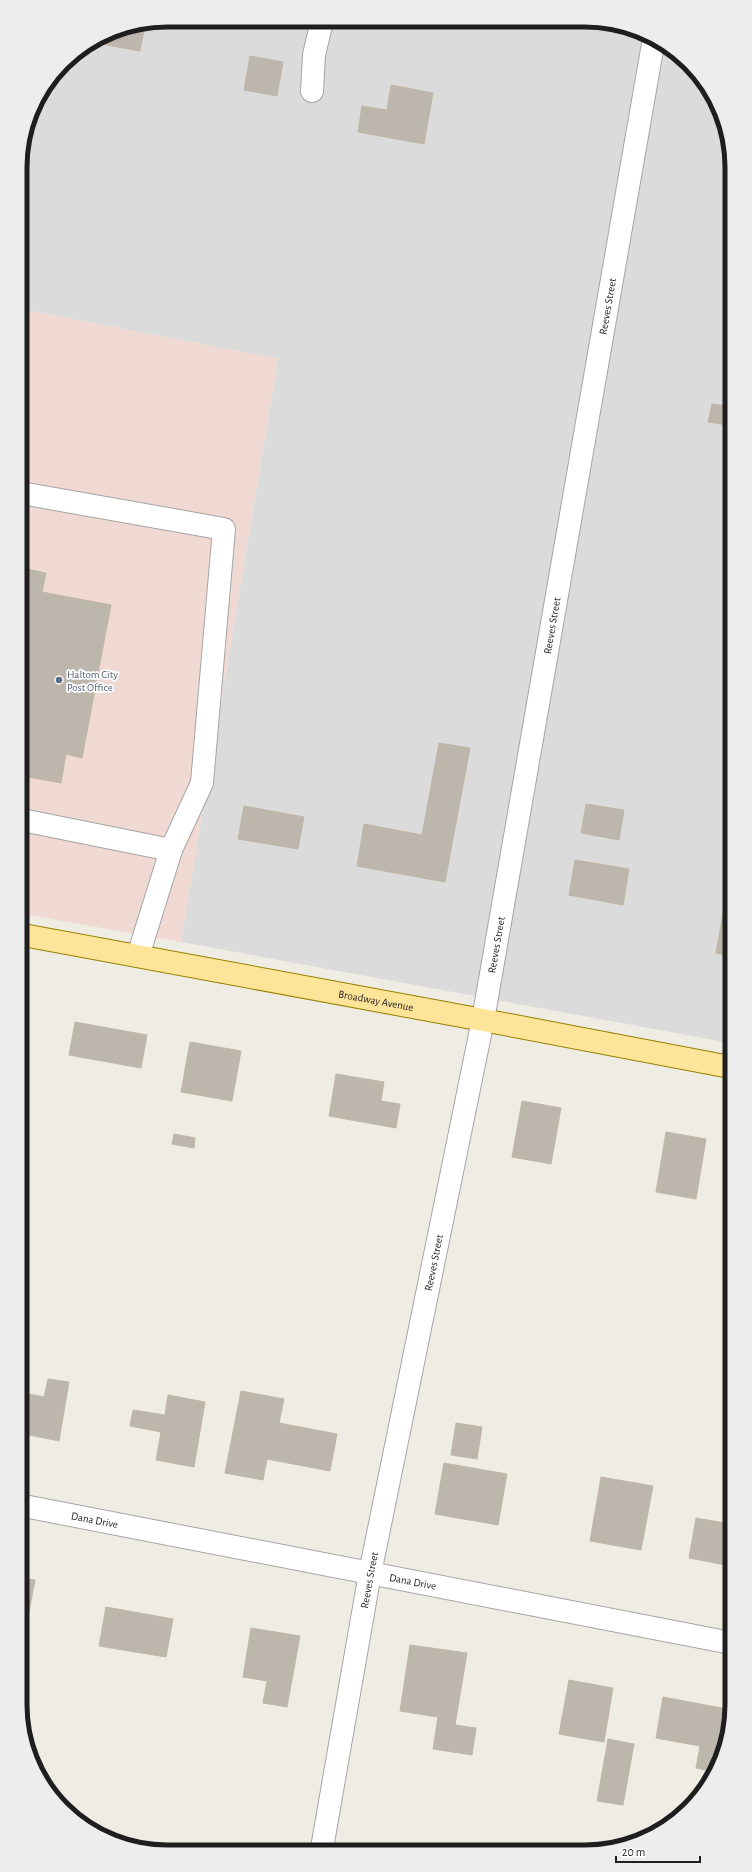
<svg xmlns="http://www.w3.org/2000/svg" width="752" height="1872" viewBox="0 0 752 1872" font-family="'Alegreya Sans',sans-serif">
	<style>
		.residential { fill: #dcdbdb }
		.commercial { fill: #f0d9d2 }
		.building { fill: #bcb6ac; stroke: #c1b6a5 }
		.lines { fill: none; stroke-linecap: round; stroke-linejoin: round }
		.minor-casing { stroke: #a5a5a5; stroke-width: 24 }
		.major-casing { stroke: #978000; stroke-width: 24 }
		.minor { stroke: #fff; stroke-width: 22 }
		.major { stroke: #fee499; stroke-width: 22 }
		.service-dot { fill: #5c6f8a; stroke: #fff; stroke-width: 1.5 }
		.labels { text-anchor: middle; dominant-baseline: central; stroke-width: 3.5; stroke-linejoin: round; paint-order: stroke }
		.street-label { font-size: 11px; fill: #1e1e1e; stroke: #fff }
		.service-label { font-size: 11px; fill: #4e5e75; stroke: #fff; text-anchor: start }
		.rim { fill: none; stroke: #1e1e1e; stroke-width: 5 }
	</style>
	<rect width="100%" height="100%" fill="#efede3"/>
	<path class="residential" d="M167 20 614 23 650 35 689 63 712 94 727 129 730 1043 181 942 278 359 21 309 20 157 35 102 70 57 111 31Z"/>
	<path class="commercial" d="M21 309 278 359 181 942 23 914Z"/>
	<path class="building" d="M145 24 140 51 101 44 102 37 111 31Z
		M250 56 283 62 277 96 244 90Z
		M391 85 433 93 424 144 358 132 362 106 387 110Z
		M712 404 728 406V425L708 422Z
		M22 568 46 573 42 592 111 605 82 758 66 754 61 783 22 776Z
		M439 743 470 748 445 882 357 866 364 824 422 835Z
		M586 804 624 810 619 840 581 833Z
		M244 806 304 817 298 849 238 839Z
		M575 860 629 869 623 905 569 895Z
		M725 902H729V956L716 953Z
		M75 1022 147 1035 141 1068 69 1055Z
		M190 1042 241 1051 232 1101 181 1092Z
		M336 1074 384 1082 381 1101 400 1104 396 1128 329 1116Z
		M522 1101 561 1108 551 1164 512 1157Z
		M666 1132 706 1139 696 1199 656 1192Z
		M174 1134 195 1138 194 1148 172 1144Z
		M48 1379 69 1382 59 1441 24 1434V1393L44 1397Z
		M241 1391 284 1399 279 1423 337 1434 330 1471 267 1459 263 1480 225 1473Z
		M168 1395 205 1402 194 1467 156 1460 161 1432 130 1426 133 1410 165 1415Z
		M456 1423 482 1427 477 1459 451 1455Z
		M444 1463 507 1474 498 1525 435 1514Z
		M601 1477 653 1486 641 1550 590 1541Z
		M696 1518 731 1524V1566L689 1558Z
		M24 1578 35 1580 25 1633V1632Z
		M106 1607 173 1619 166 1657 99 1646Z
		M251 1628 300 1636 287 1707 263 1703 267 1681 243 1677Z
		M410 1645 467 1653 455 1725 476 1728 472 1755 433 1749 438 1717 400 1711Z
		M569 1680 613 1688 604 1742 559 1734Z
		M663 1697 732 1710 721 1761 715 1772 696 1768 700 1746 656 1738Z
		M608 1739 634 1744 623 1805 597 1801Z"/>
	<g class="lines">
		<defs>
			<g id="minor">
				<path d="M312 91 314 55 322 21"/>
				<path d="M21 493 224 529 202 783 171 850 138 956"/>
				<path d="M22 820 171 850"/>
				<path id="s1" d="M24 1506 731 1643"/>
				<path id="s2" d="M322 1848 370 1573 483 1020 654 38"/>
			</g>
			<g id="major">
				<path id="s3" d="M23 935 483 1020 730 1067"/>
			</g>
		</defs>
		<use href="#minor" class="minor-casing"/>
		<use href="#major" class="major-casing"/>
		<use href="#minor" class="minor"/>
		<use href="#major" class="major"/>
	</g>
	<circle class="service-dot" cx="59" cy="680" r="4"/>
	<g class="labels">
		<g class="street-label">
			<text stroke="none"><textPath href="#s2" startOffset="1568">Reeves Street</textPath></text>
			<text stroke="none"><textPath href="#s2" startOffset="1244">Reeves Street</textPath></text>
			<text stroke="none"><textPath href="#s2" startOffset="920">Reeves Street</textPath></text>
			<text stroke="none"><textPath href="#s3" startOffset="359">Broadway Avenue</textPath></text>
			<text stroke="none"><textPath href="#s2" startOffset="596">Reeves Street</textPath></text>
			<text stroke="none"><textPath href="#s1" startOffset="72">Dana Drive</textPath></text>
			<text stroke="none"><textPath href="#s2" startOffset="272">Reeves Street</textPath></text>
			<text stroke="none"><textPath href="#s1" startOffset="396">Dana Drive</textPath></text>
		</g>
		<g class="service-label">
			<text x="67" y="674">Haltom City<tspan x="67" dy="13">Post Office</tspan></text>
		</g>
	</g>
	<path d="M0 0H752V1872H0ZM167 27H585A140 140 0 0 1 725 167V1705A140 140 0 0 1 585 1845H167A140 140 0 0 1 27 1705V167A140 140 0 0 1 167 27Z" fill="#ededed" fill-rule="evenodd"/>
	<path class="rim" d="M167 27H585A140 140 0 0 1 725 167V1705A140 140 0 0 1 585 1845H167A140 140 0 0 1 27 1705V167A140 140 0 0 1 167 27Z"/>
	<path d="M616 1856v6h84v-6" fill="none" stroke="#1e1e1e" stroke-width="2"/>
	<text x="622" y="1856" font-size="12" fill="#1e1e1e" stroke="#ffffff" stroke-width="3" paint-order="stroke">20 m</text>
</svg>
